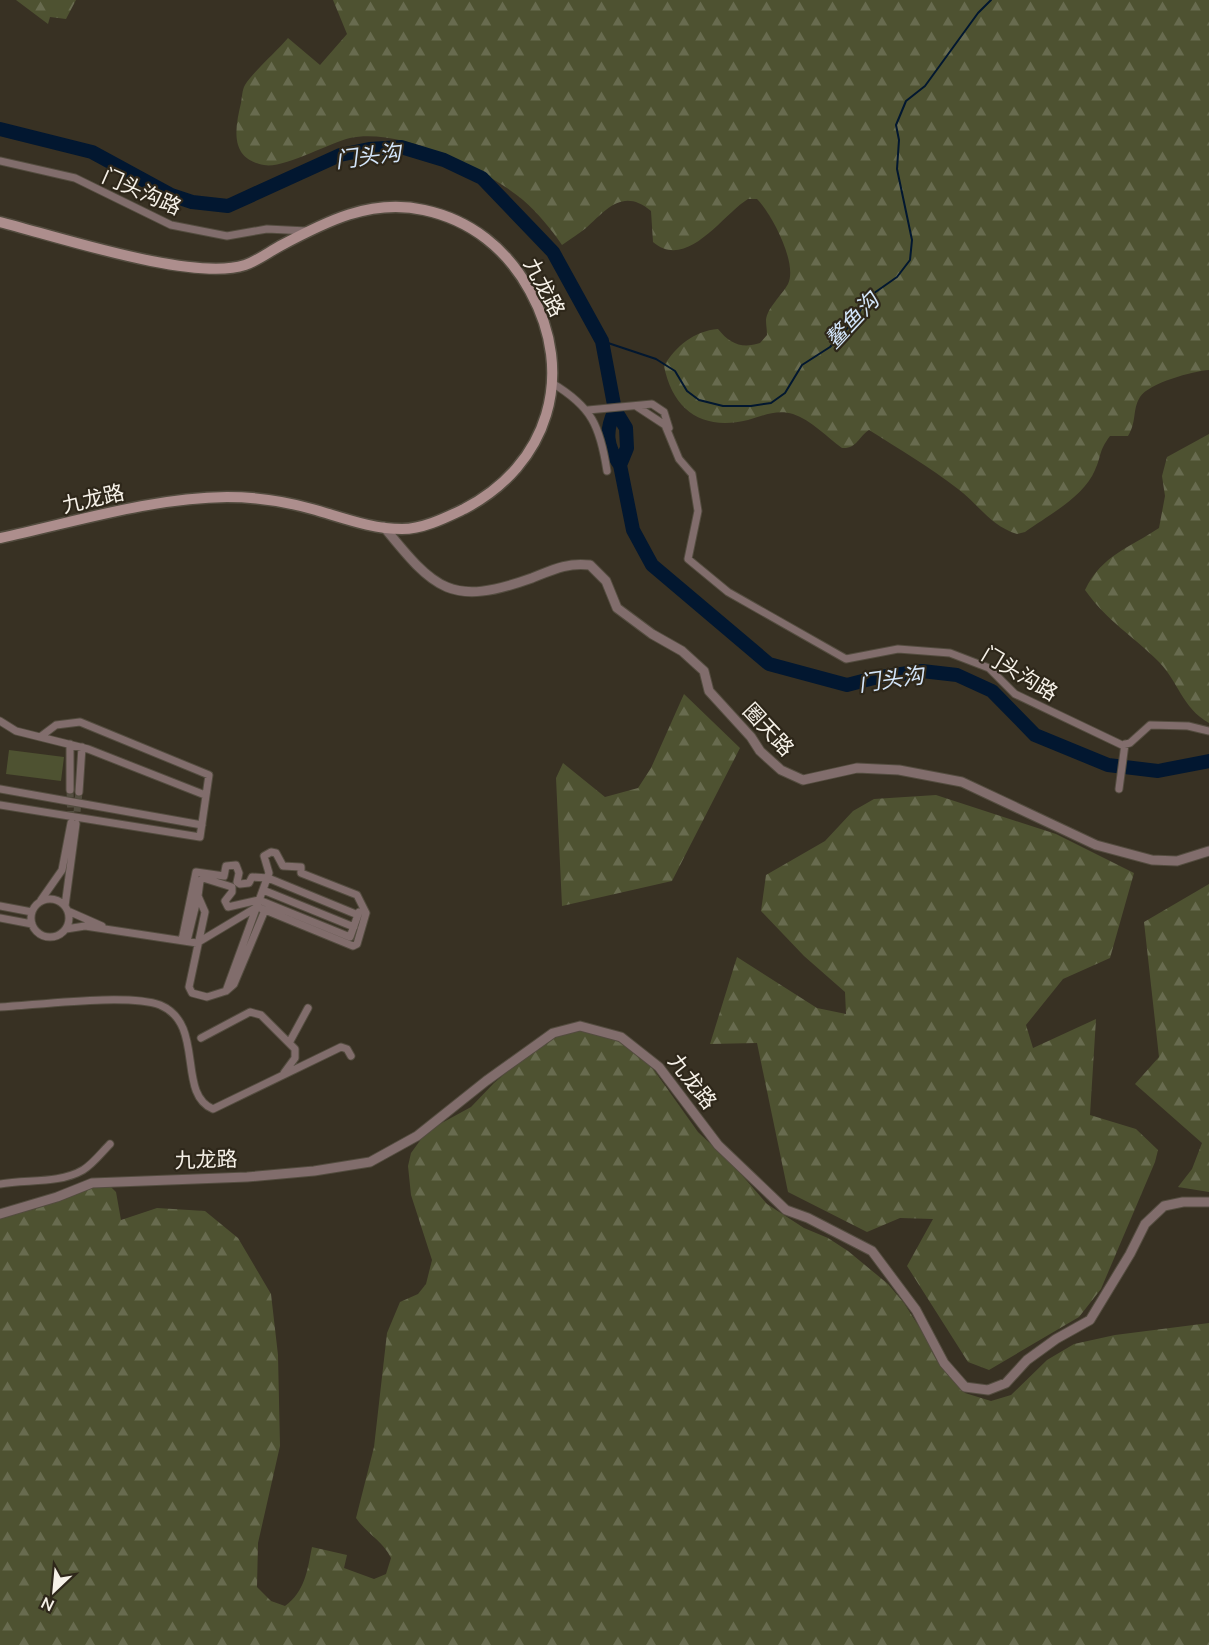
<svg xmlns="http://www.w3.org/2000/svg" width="1209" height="1645" viewBox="0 0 1209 1645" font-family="Mulish,'Noto Sans SC',sans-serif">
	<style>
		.forest { fill: url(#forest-firs) }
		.pitch { fill: #4e5231 }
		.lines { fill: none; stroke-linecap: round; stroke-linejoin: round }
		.stream { stroke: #021730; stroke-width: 2 }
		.river { stroke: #021730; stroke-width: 14 }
		.minor-tunnel { stroke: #544e41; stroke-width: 7; stroke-dasharray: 7 3.5; stroke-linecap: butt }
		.minor-casing { stroke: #534c3f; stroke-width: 9 }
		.tertiary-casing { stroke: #534c3f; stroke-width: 11 }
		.secondary-casing { stroke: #534c3f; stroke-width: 13 }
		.minor { stroke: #816d6c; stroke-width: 7 }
		.tertiary { stroke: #816d6c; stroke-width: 9 }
		.secondary { stroke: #ad8e8d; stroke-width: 10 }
		.labels { text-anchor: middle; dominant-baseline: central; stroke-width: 4.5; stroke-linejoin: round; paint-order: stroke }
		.street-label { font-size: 21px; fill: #f6f1e8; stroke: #2e271a }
		.water-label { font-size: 22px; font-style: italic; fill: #d3e5fa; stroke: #2e271a }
	</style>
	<defs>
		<pattern id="forest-firs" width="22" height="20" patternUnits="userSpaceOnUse" patternTransform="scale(1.5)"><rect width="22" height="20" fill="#4e5231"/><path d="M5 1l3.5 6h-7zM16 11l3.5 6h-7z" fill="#686b4f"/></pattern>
	</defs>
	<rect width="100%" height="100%" fill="#383123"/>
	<path class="forest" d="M16 0H76L66 19 50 17 48 24Z
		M333 0H1209V370C1193 371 1149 383 1140 397 1132 410 1137 422 1128 436H1110C1098 452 1102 455 1095 470 1084 497 1047 516 1025 532L1017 534C991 526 979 505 958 489 930 467 899 449 869 430 858 437 857 449 842 448 827 437 811 420 793 414 777 409 762 416 748 420 703 431 673 411 664 366 676 346 694 331 718 329 730 344 742 349 760 343L767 335C767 330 766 325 766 320 767 308 782 295 788 284 798 264 772 214 757 199H748C722 215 687 271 653 242L651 211C623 187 606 210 586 228 579 234 570 239 562 245 551 229 538 213 523 200 486 169 400 127 350 138 329 143 283 169 264 165 229 159 235 128 241 103 242 98 242 90 245 85 253 72 277 51 288 38L320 65 347 34Z
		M1209 434V723C1182 708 1178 681 1159 662 1132 635 1108 622 1085 590 1102 555 1129 548 1159 528L1165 496 1162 476 1167 457Z
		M684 694 740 748 672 881 562 906 556 778 563 763 605 797 638 788 651 768Z
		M936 795 1056 834 1134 873 1110 958 1063 979 1026 1025 1033 1048 1096 1019 1090 1115 1136 1129 1158 1150 1155 1162 1101 1289 1079 1317 989 1370 968 1362 907 1266 933 1219 900 1218 867 1232 788 1192 757 1043 710 1044 737 957 817 1008 846 1014 845 992 804 956 761 911 766 875 825 841 853 811 874 799Z
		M1209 884V1192L1178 1187 1192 1169 1202 1143 1135 1084 1159 1057 1144 922Z
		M571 1027 611 1032 644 1056 698 1132 734 1166 767 1204 804 1228 828 1238 848 1251 888 1284 904 1303 949 1374 965 1393 991 1401 1011 1395 1047 1360 1074 1344 1115 1335 1209 1323V1645H0V1217L105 1181 116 1192 121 1220 157 1208 205 1211 238 1238 271 1294 278 1355 280 1446 258 1543 257 1587 271 1601 285 1606C305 1591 307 1572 312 1547L347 1555 344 1568 374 1579 386 1574 391 1558C383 1541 367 1534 356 1518L374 1447 387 1333 400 1302 418 1294 426 1284 432 1260 411 1195 408 1166 411 1153 427 1131 471 1107 494 1083 543 1041Z"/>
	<path class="pitch" d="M9 750 64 757 61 781 6 774Z"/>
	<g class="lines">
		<path class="stream" d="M602 341 656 359 675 371 687 391 699 400 723 406H751L771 403 785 393 802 365 830 347 855 320 867 298 897 277 910 260 912 240 897 169 899 140 896 125 906 101 925 86 978 13 991 0"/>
		<path class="river" d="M0 129 92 152 171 195 192 202 228 206 340 155 369 149 401 147 444 160 482 178 553 252 602 341 615 410 626 428 627 448 620 465 633 530 652 565 769 664 847 685 874 678 922 671 957 675 992 691 1035 735 1108 765 1158 771 1209 761
			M615 410C605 431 606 446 620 465"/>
		<path class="minor-tunnel" d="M70 790 71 821
			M76 822 79 792"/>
		<defs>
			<path id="minor" d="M0 161 75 178 171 225 227 236 267 229 307 231
				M552 383C592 407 600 426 607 471
				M636 406 665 425 679 459 692 474 698 511 688 559 728 592 846 659 898 649 950 653 989 668 1015 694 1122 745 1130 743 1150 725 1188 726 1209 731
				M588 410 652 404 664 412 669 428
				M0 721 16 731 40 737
				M70 744V790
				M0 789 202 825
				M1119 789 1125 744
				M79 792 82 747
				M0 805 200 837 209 775 80 722 56 725 40 737 88 749 205 795
				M263 890 354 927
				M198 896 200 881 203 878 232 887V892L225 901 228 907 259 900 350 937 359 912
				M31 918a19 19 0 1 1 38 0a19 19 0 1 1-38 0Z
				M41 900 62 870 71 823
				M0 906 32 912
				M65 906 76 824
				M68 911 102 926
				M0 918 32 924
				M66 929 85 926 197 943 257 907 265 910 353 946 357 944 366 913 357 895 301 873V867L283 866 276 853 271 852 264 856 269 873 226 991 234 984 265 910
				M182 940 196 872 224 876 226 866 236 865 239 873 237 882 240 884 249 883 252 877 268 878 358 915
				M187 941 198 896 205 912 189 987 192 993 207 997 226 991
				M0 1007C38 1005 128 993 160 1005 206 1024 176 1094 213 1109L341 1047 347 1049 351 1056
				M201 1038 250 1012 261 1015 295 1049V1058L284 1073
				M289 1043 308 1008
				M0 1184C26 1179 59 1184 83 1170 93 1164 102 1152 110 1144"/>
			<path id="tertiary" d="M384 527C435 590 451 607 532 578 552 570 568 562 590 565L606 581 617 608 652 634 682 651 704 671 709 691 751 737 760 751 781 770 803 780 857 768 899 770 962 782 1096 845 1152 860 1177 861 1209 851
				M0 1214 57 1197 92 1183 247 1177 314 1171 370 1162 417 1136 486 1081 553 1033 580 1026 621 1037 659 1067 718 1145 786 1210 808 1218 872 1251 916 1310 944 1363 965 1387 988 1390 1006 1383 1027 1360 1056 1339 1090 1320 1130 1254 1145 1224 1164 1206 1183 1202H1209"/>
			<path id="secondary" d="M0 222C56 236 193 282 245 265 257 261 269 252 280 246 325 222 371 198 424 210 471 220 507 249 530 291 576 374 549 465 464 509 445 518 423 529 402 529 371 529 341 517 312 509 284 501 256 497 227 497 150 498 75 522 0 538"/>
		</defs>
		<use href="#minor" class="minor-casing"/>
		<use href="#tertiary" class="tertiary-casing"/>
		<use href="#secondary" class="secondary-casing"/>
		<use href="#minor" class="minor"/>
		<use href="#tertiary" class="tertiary"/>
		<use href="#secondary" class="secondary"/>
	</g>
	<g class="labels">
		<g class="street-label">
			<text transform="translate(142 191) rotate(24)">门头沟路</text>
			<text transform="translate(545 287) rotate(62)">九龙路</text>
			<text transform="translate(93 498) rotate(-13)">九龙路</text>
			<text transform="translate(1020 673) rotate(31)">门头沟路</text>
			<text transform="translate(769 729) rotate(47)">圈天路</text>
			<text transform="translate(693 1081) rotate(52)">九龙路</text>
			<text transform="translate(206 1159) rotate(-2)">九龙路</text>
		</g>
		<g class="water-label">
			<text transform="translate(368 156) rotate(-7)">门头沟</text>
			<text transform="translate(852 320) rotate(-47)">鳌鱼沟</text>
			<text transform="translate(891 679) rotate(-8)">门头沟</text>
		</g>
	</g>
	<g transform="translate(54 1591) rotate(206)" stroke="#2e271a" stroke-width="4.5" paint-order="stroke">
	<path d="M0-4.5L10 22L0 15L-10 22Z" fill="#f6f1e8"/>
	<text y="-9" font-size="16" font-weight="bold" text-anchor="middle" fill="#f6f1e8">N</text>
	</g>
</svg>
